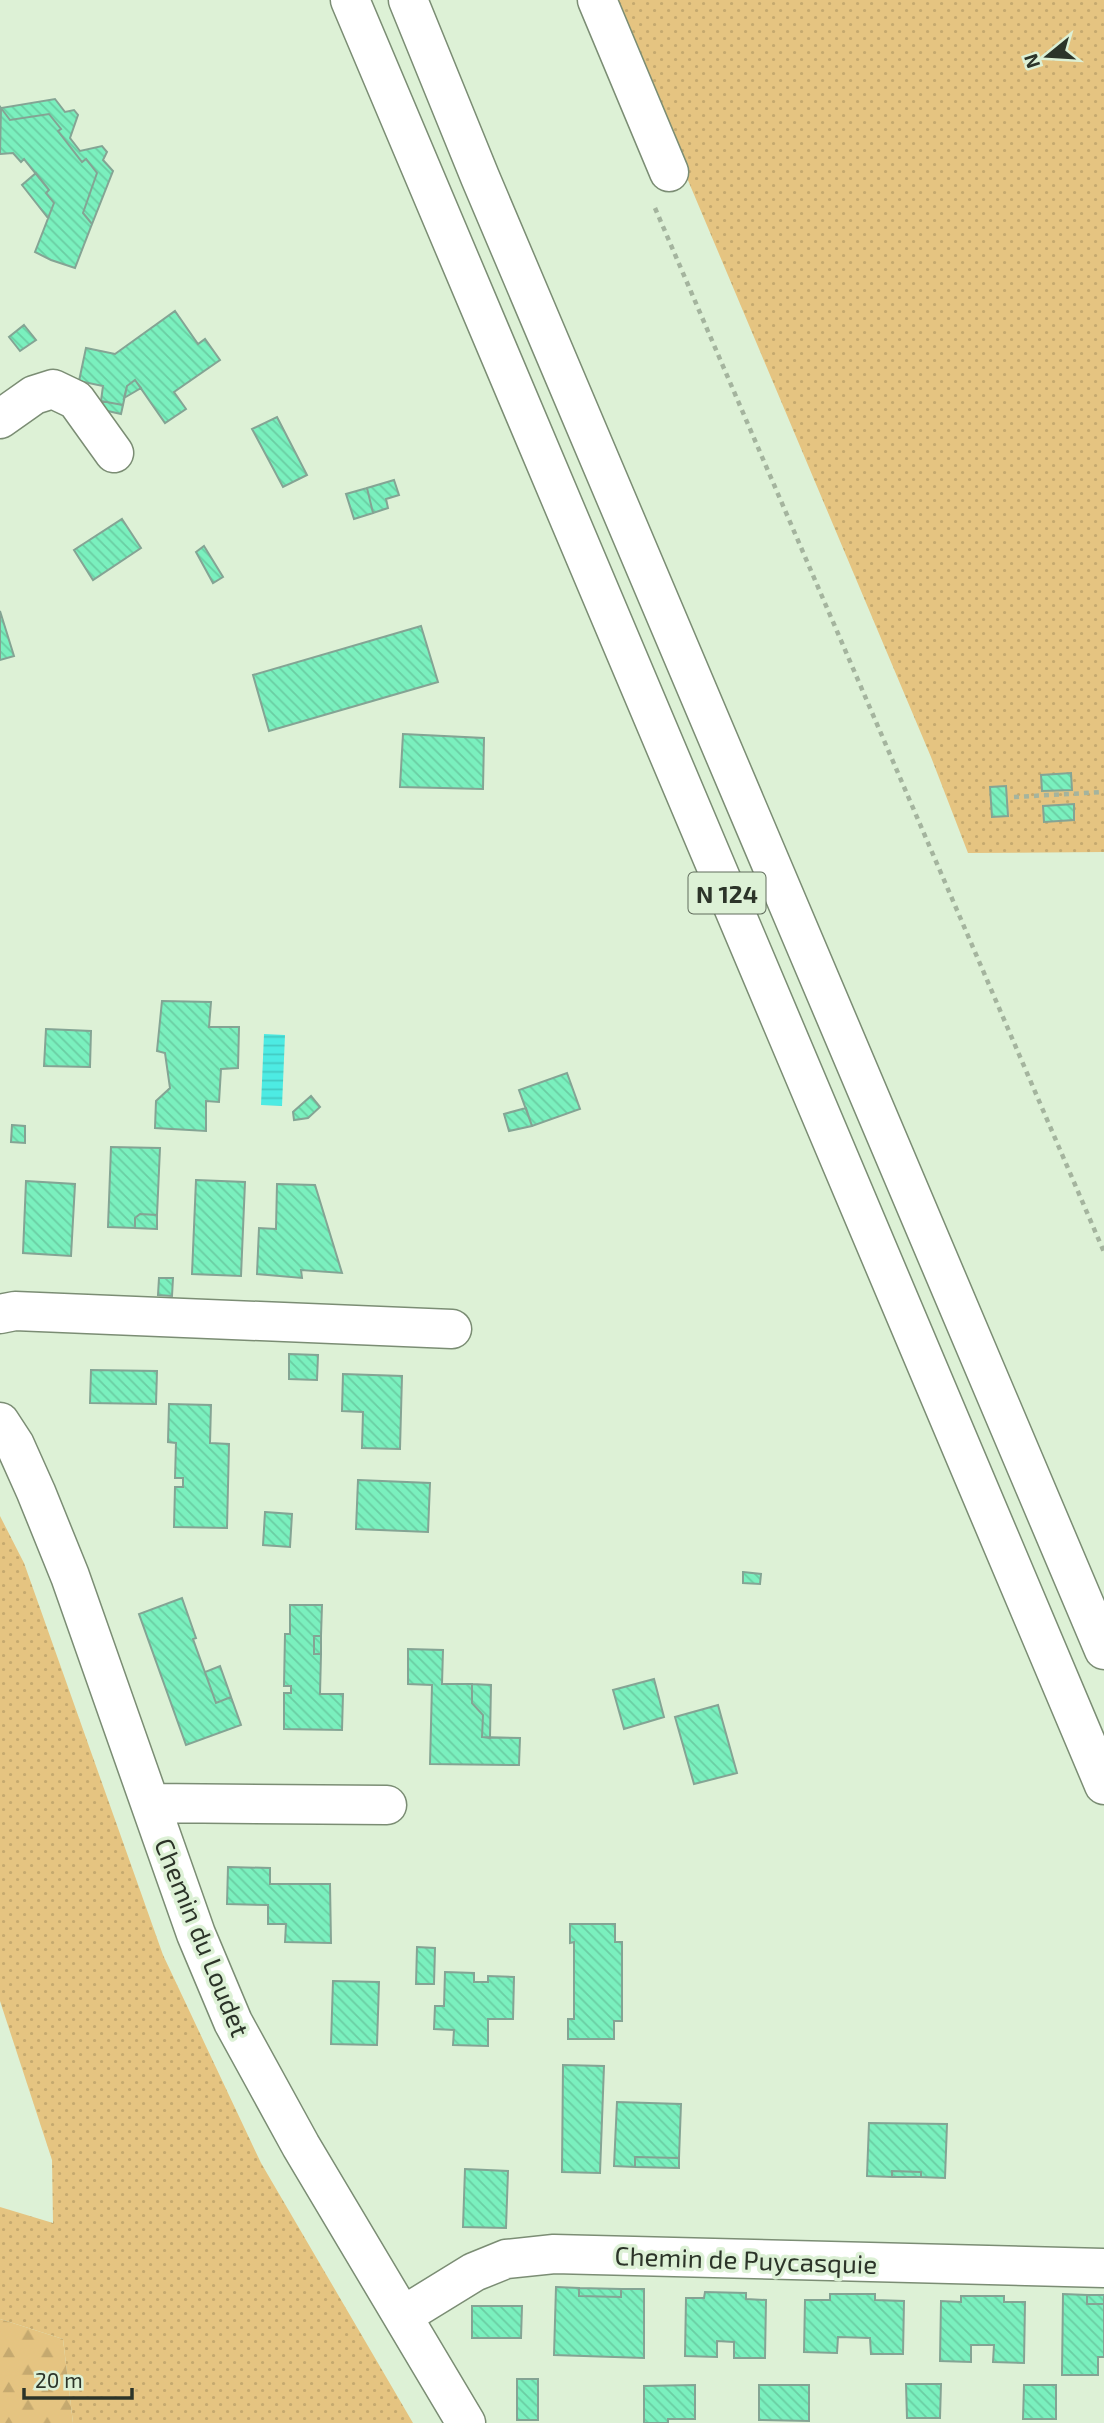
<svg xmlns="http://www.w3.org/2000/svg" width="1104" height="2423" viewBox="0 0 1104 2423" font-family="'Exo 2',sans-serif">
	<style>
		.grass { fill: url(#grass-dots) }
		.forest { fill: url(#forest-firs) }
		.water { fill: url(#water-rules) }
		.building { fill: url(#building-back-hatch); stroke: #84a494; stroke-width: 2 }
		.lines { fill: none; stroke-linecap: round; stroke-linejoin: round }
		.minor-casing { stroke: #7b8d74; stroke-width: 41 }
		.highway-casing { stroke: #7b8d74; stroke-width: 41 }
		.path { stroke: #a4b49e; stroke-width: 4.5; stroke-dasharray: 5 5; stroke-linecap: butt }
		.minor { stroke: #fff; stroke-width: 38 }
		.highway { stroke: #fff; stroke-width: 38 }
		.labels { text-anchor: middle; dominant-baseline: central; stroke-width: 7; stroke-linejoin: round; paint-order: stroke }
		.shield { fill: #ddf1d6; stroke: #616d5d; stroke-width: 2 }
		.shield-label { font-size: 24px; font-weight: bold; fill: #2c3429 }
		.street-label { font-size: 26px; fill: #2c3429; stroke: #ddf1d6 }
	</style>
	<defs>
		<pattern id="grass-dots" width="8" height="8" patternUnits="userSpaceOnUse" patternTransform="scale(1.75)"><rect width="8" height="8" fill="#e5c481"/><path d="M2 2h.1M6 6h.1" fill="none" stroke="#c5a96f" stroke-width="1.8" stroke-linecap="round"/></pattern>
		<pattern id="forest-firs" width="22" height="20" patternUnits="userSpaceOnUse" patternTransform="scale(1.75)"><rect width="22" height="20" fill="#e5c481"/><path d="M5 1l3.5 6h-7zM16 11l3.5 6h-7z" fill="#c5a96f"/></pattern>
		<pattern id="water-rules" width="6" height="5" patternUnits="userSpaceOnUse" patternTransform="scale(1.75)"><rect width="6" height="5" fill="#4debe3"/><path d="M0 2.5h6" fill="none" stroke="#43cac3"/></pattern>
		<pattern id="building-back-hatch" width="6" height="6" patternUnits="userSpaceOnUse" patternTransform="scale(1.75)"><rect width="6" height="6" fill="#7af0be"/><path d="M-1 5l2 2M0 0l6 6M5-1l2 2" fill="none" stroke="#6acea3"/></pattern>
	</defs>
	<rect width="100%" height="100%" fill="#ddf1d6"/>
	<path class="grass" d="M612 0H1104V852L968 853 931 757Z
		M0 1516 24 1563 163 1955 261 2163 413 2423H73L63 2339 0 2319V2207L53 2223 52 2160 0 2001Z"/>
	<path class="forest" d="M0 2319 63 2339 73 2423H0Z"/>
	<path class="water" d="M264 1034 285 1035 282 1106 261 1105Z"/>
	<path class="building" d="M55 99 65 112 74 110 78 115 70 138 80 151 102 146 107 152 103 160 113 171 92 224 83 213 97 173 86 159 82 162 58 131 61 129 49 114 10 120 1 108Z
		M1 108 10 120 49 114 61 129 58 131 82 162 86 159 97 173 83 213 92 224 75 268 51 260 35 252 54 203 46 193 49 190 24 159 21 162 13 153 0 154Z
		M36 173 49 190 46 193 54 203 48 218 22 185Z
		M175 311 198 344 205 339 220 360 174 392 186 409 165 423 135 380 127 386 123 405 101 401 103 386 79 381 86 348 115 354Z
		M24 325 36 340 20 351 9 337Z
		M135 380 141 388 124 398 127 386Z
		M101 401 123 405 121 414 99 409Z
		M277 417 307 475 283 487 252 429Z
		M394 480 399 495 386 499 388 508 373 513 367 488Z
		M367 488 373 513 354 519 346 494Z
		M122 519 141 548 93 580 74 550Z
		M204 546 223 577 213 583 196 552Z
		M0 611 14 656 0 660Z
		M421 626 438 682 269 731 253 675Z
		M403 734 484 738 483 789 400 787Z
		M1071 773 1072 790 1042 791 1041 775Z
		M1006 786 1008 816 992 817 990 787Z
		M1074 804V820L1044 822 1043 806Z
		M162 1001 211 1002 209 1027H239L238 1068 221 1069 219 1102 206 1101V1131L155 1128 156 1101 170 1088 165 1053 157 1051Z
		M46 1029 91 1031 90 1067 44 1066Z
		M567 1073 580 1109 532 1126 519 1090Z
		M311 1096 320 1107 308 1118 294 1120 293 1112Z
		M526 1108 532 1126 509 1131 504 1114Z
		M12 1125 25 1126V1143L11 1142Z
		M111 1147 160 1148 157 1215 140 1214 135 1218V1228L108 1227Z
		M196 1180 245 1182 241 1276 192 1274Z
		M26 1181 75 1184 71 1256 23 1253Z
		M277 1184 315 1185 342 1273 301 1270 302 1278 257 1274 259 1228 276 1229Z
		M140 1214 157 1215V1229L135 1228V1218Z
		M159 1278H173L172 1296 158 1295Z
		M289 1354 318 1355 317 1380 289 1379Z
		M91 1370 157 1371 156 1404 90 1403Z
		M343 1374 402 1376 400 1449 362 1448 363 1412 342 1411Z
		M169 1404 211 1405 210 1443 229 1444 227 1528 174 1527 175 1487H183V1478H175L176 1443 168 1442Z
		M358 1480 430 1483 428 1532 356 1529Z
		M265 1512 292 1514 290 1547 263 1545Z
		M743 1572 761 1574 760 1584 743 1583Z
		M182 1598 196 1638 193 1639 216 1703 231 1697 241 1725 186 1745 139 1614Z
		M290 1605H322L321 1636H314V1654H321L320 1694H343L342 1730 284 1729V1693H291V1686H284L285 1634H290Z
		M314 1636H321V1654H314Z
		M408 1649 443 1650 442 1684H472V1703L483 1715 482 1737 520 1738 519 1765 430 1764 432 1685 408 1684Z
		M220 1666 231 1697 216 1703 205 1672Z
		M654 1679 664 1717 624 1729 613 1690Z
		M472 1684 491 1685 490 1738 482 1737 483 1715 472 1703Z
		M718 1705 737 1773 694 1784 675 1717Z
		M228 1867 270 1868V1884H330L331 1943 285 1942 286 1924H268V1905L227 1904Z
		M570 1924H615V1942H622V2021H614V2039H568V2019H574V1942L570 1943Z
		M417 1947 435 1948 434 1984H416Z
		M445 1972 474 1973V1982H488V1976L514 1977 513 2019H488V2046L453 2045 454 2030 434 2029 435 2006H444Z
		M333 1981 379 1982 377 2045 331 2044Z
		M563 2065 604 2066 600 2173 562 2172Z
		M617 2102 681 2104 679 2158 635 2157V2167L614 2166Z
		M869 2123 947 2124 945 2178 921 2177V2172L892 2171V2177L867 2176Z
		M635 2157 679 2158V2168L635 2167Z
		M465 2169 508 2171 506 2228 463 2227Z
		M892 2171 921 2172V2177H892Z
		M556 2287 579 2288V2296L621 2297V2289H644V2358L554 2355Z
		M579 2288 621 2289V2297L579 2296Z
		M705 2292 746 2293V2299L766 2300 765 2358H734V2342L717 2341V2357L685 2356 686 2298H704Z
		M830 2294H875V2300L904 2301 903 2354H871L870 2338 838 2337 837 2353 804 2352 805 2300H830Z
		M1063 2294 1087 2295V2304H1104V2357H1098V2375H1062Z
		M1087 2295H1104V2304H1087Z
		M961 2296H1004V2302H1025L1024 2363 993 2362 994 2345H971V2362L940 2361 941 2301 961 2302Z
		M472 2306H522L521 2338H472Z
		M517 2379H538V2420H517Z
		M906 2384H941L940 2418H907Z
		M695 2385V2419H668V2423H644V2386Z
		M759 2385H809V2421L759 2420Z
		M1024 2385H1056V2419H1023Z"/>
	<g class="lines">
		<defs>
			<path id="minor" d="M597 0 669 172
				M0 419 34 395 53 389 76 400 114 453
				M0 1314 15 1311 452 1329
				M0 1422 15 1445 36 1492 70 1576 196 1934 233 2022 301 2146 466 2423
				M150 1803 387 1805
				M404 2315 474 2272 506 2259 554 2254 1104 2268"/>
			<path id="highway" d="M350 0 1104 1785
				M408 0 480 177 1104 1650"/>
		</defs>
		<use href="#minor" class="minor-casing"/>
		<use href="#highway" class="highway-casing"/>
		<path class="path" d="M655 208 1104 1252
			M1014 797 1104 792"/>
		<use href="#minor" class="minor"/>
		<use href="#highway" class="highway"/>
	</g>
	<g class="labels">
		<rect class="shield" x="688.5" y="872.5" width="77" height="41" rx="5"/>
		<g class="shield-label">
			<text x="727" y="893">N 124</text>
		</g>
		<g class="street-label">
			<text transform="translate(203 1937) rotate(68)">Chemin du Loudet</text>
			<text transform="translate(746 2259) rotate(2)">Chemin de Puycasquie</text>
		</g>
	</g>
	<g transform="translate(1048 56) rotate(252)" stroke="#ddf1d6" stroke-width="5" paint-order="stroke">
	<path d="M0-5L12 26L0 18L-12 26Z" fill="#2c3429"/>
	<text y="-10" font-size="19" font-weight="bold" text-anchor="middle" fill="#2c3429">N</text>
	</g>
	<path d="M24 2388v10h108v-10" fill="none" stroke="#2c3429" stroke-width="3.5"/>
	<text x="35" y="2388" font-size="21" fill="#2c3429" stroke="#ddf1d6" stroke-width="5" paint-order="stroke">20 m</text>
</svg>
